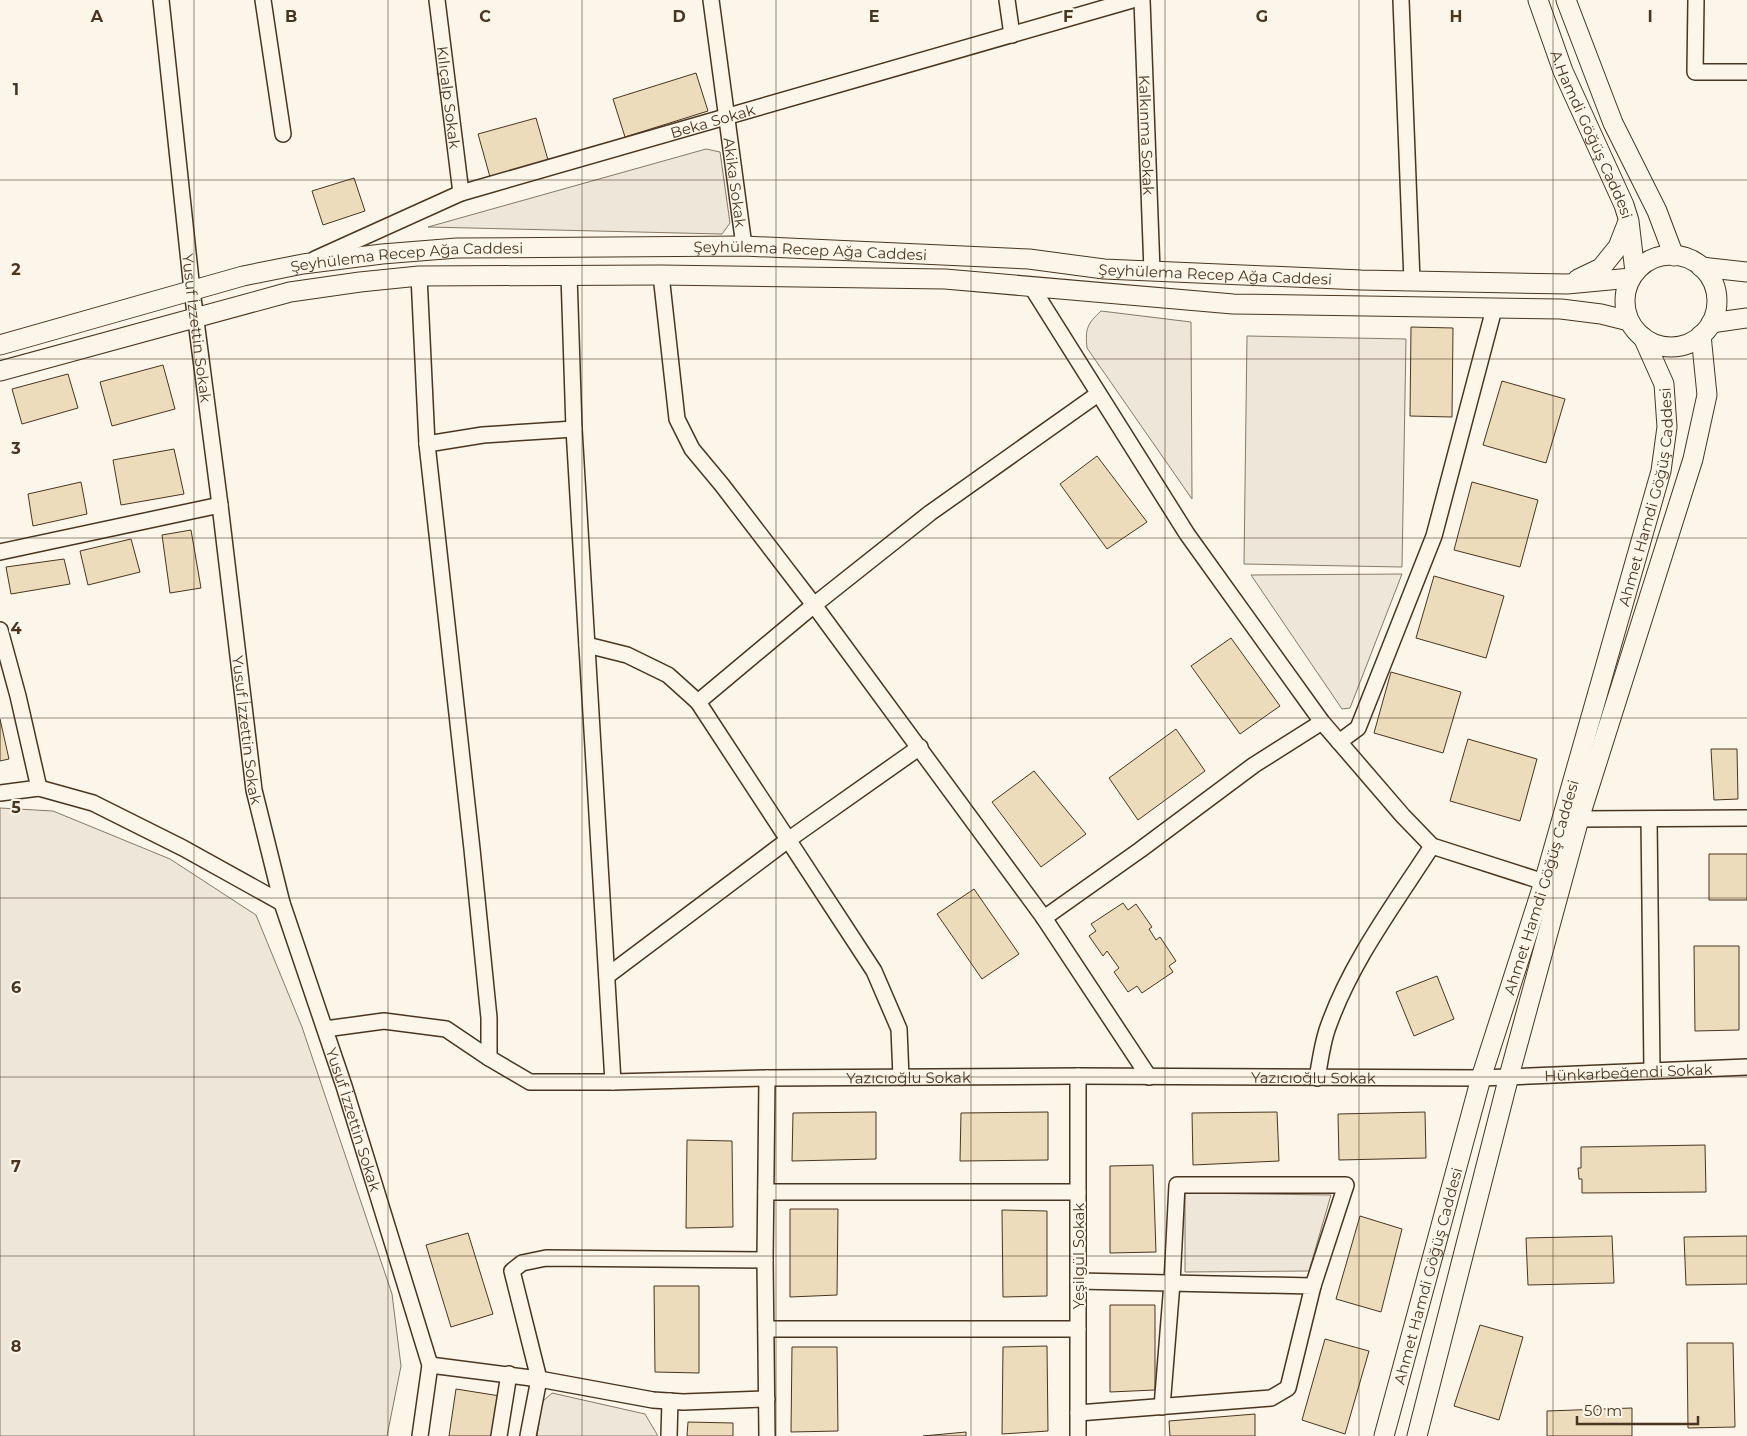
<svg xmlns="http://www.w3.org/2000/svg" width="1747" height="1436" viewBox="0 0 1747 1436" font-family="Montserrat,sans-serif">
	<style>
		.green { fill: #ede6d9; stroke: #887966 }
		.building { fill: #ecdcbc; stroke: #4a3520 }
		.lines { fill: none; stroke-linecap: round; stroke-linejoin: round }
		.minor-casing { stroke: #4a3520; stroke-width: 18 }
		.tertiary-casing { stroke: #4a3520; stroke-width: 21 }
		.minor { stroke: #fbf6e9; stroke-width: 15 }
		.tertiary { stroke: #fbf6e9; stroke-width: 19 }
		.grid { fill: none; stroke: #4a3520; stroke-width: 1; stroke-opacity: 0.55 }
		.labels { text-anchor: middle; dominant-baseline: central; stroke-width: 4; stroke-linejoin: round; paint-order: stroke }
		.street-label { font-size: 15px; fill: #4a3520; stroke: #fbf6e9 }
		.grid-label { font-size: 16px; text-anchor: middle; font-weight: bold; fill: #4a3520; stroke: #fbf6e9; stroke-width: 4; stroke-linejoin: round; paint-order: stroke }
	</style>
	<rect width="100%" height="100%" fill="#fbf6e9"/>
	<path class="green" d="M706 149 720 152 730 223 722 234 428 227Z
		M1101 311 1191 322 1192 499 1087 348C1085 329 1087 324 1101 311Z
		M1247 336 1406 339 1402 567 1244 564Z
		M1402 574 1350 708 1342 709 1251 575Z
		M0 808 53 811 170 859 256 915 302 1027 392 1294 401 1366 387 1436H0Z
		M1185 1193 1331 1195 1309 1271 1185 1272Z
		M552 1393 645 1414 658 1436H537L542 1402Z"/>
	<path class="building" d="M696 73 708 111 625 137 613 99Z
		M536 118 548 160 490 177 478 134Z
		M354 178 365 211 323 225 312 191Z
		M1411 327 1453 328 1452 417 1410 416Z
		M163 365 175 409 112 426 100 382Z
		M68 374 78 408 22 424 12 389Z
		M1502 381 1565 399 1546 463 1483 445Z
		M174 449 184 494 121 505 113 460Z
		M1097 456 1147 522 1107 549 1060 484Z
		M81 482 87 514 33 526 28 494Z
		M1472 482 1538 500 1520 567 1454 550Z
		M191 530 201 588 170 593 162 535Z
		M131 539 140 572 88 585 80 551Z
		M64 559 70 584 11 594 6 567Z
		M1434 576 1504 596 1486 658 1416 638Z
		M1231 638 1280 706 1240 734 1191 666Z
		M1391 672 1461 692 1443 753 1374 733Z
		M0 719 9 759 0 761Z
		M1176 729 1205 771 1138 820 1109 778Z
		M1468 739 1537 759 1520 821 1450 801Z
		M1711 749H1737L1738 799 1714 800Z
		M1034 771 1086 834 1041 867 992 802Z
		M1709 854H1747V900H1709Z
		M974 889 1019 954 982 979 937 914Z
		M1123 903 1128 910 1136 904 1152 927 1149 929 1156 940 1160 937 1176 961 1169 966 1173 972 1142 993 1137 986 1128 992 1114 972 1119 968 1107 951 1103 956 1089 936 1096 931 1091 924Z
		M1694 946H1739V1030L1695 1031Z
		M1437 976 1454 1019 1414 1036 1396 992Z
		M876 1112V1159L792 1161 793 1113Z
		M1048 1112V1160L960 1161 961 1113Z
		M1277 1112 1279 1161 1193 1165 1192 1113Z
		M1425 1112 1426 1158 1339 1160 1338 1114Z
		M687 1140 732 1141 733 1227 686 1228Z
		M1705 1145 1706 1192 1582 1193V1179H1579L1578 1168H1581V1147Z
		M1153 1165 1156 1252 1110 1253V1166Z
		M790 1209H838L837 1295 790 1297Z
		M1002 1210 1047 1211V1296L1003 1297Z
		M1360 1216 1402 1229 1381 1312 1336 1299Z
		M468 1233 493 1314 451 1327 426 1245Z
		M1612 1236 1614 1283 1528 1285 1526 1238Z
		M1747 1236V1284L1686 1285 1684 1237Z
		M654 1286H699V1373L655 1372Z
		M1110 1305H1155V1390L1110 1392Z
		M1480 1325 1523 1337 1499 1420 1454 1406Z
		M1325 1339 1369 1351 1345 1434 1302 1420Z
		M1687 1343H1733L1735 1427 1688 1428Z
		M1047 1346 1048 1431 1002 1434 1003 1347Z
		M792 1347H837L838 1431 791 1432Z
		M456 1389 500 1396 495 1436H449Z
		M1632 1408V1436H1547V1411Z
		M1255 1414V1436H1170L1169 1421Z
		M688 1422 733 1423V1436H687Z
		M966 1432V1436H923Z"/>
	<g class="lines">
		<defs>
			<g id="minor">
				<path id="s1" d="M161 0 192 290 220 505 254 790 282 903 344 1086 430 1365 420 1436"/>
				<path d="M263 0 283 134"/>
				<path id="s2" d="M437 0 461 193"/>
				<path id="s3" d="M711 0 744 246"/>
				<path d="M1007 0 1012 35"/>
				<path id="s4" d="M1142 0 1152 271"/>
				<path d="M1401 0 1412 281"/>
				<path d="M1696 0 1695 72H1747"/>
				<path id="s5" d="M315 259 461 193 1132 0"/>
				<path d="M569 275 574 429 613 1082"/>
				<path d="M661 275 677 419 692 449 722 485 814 605 1044 918 1149 1077"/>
				<path d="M419 276 427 444 472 849 489 1018V1058"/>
				<path d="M1031 286 1187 534 1322 722 1403 816 1432 846 1544 882"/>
				<path d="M427 444 483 435 574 429"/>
				<path d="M0 552 220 505"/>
				<path d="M0 630 18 696 39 788"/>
				<path d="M587 645 627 655 668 675 698 702 874 971 899 1029 901 1077"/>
				<path d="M698 702 814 605 930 513 1098 394"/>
				<path d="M1339 742 1358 728 1434 536 1494 309"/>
				<path d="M0 793 39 788 93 803 183 848 282 903"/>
				<path d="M1579 819 1747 818"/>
				<path d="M1649 819 1652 1070"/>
				<path d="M1044 918 1140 850 1254 765 1322 722"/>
				<path d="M607 976 788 840 920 747"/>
				<path id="s6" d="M325 1029 384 1021 446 1029 489 1058 530 1082H613L767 1078 1078 1076 1481 1078 1747 1067"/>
				<path d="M1317 1078C1320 1062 1322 1045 1327 1030 1350 963 1394 905 1432 846"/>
				<path d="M766 1192H1078"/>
				<path d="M766 1329H1078"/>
				<path d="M430 1365 539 1379 653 1400 683 1402 767 1399"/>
				<path d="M1162 1407 1172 1283 1177 1185H1346L1313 1286"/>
				<path d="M1078 1413 1271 1398 1288 1388 1313 1286 1078 1281"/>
				<path d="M499 1436 509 1374"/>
				<path d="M528 1436 539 1379 512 1271 522 1263 546 1258 765 1260"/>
				<path d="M669 1436 670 1401"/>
				<path d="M767 1436 765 1260 767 1078"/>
				<path d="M1078 1436V1076"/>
			</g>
			<g id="tertiary">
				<path id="s7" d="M1538 0 1563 71 1624 205 1629 221 1635 272"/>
				<path d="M1566 0 1613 123 1657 211 1674 256"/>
				<circle cx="1671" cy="301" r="46"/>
				<path d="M1701 267 1747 272"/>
				<path d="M1578 279 1601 268 1618 247 1627 224"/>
				<path d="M1711 323 1747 318"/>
				<path id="s8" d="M0 345 243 276 303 264 382 254 457 248 744 246 1029 259 1104 269 1361 280 1567 284 1631 278"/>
				<path d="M0 371 290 292 360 282 419 276 661 275 945 279 1233 304 1561 309 1601 314 1629 321"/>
				<path id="s9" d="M1384 1436 1481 1078 1544 882 1661 471 1667 427 1664 384 1643 337"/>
				<path d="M1417 1436 1509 1076 1579 819 1693 459 1707 395 1701 335"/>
			</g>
		</defs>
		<use href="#minor" class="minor-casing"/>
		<use href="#tertiary" class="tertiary-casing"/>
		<use href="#minor" class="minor"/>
		<use href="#tertiary" class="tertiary"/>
	</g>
	<path class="grid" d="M194 0V1436M388 0V1436M582 0V1436M776 0V1436M971 0V1436M1165 0V1436M1359 0V1436M1553 0V1436M0 180H1747M0 359H1747M0 538H1747M0 718H1747M0 898H1747M0 1077H1747M0 1256H1747"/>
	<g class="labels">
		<g class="street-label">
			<text stroke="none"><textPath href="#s2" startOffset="98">Kılıçalp Sokak</textPath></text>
			<text stroke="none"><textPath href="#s5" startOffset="422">Beka Sokak</textPath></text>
			<text stroke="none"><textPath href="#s4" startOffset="135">Kalkınma Sokak</textPath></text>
			<text stroke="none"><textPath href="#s7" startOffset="145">A.Hamdi Göğüş Caddesi</textPath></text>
			<text stroke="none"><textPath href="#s3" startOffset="184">Akika Sokak</textPath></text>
			<text stroke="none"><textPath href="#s8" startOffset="822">Şeyhülema Recep Ağa Caddesi</textPath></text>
			<text stroke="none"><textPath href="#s8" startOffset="418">Şeyhülema Recep Ağa Caddesi</textPath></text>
			<text stroke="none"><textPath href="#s8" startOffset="1228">Şeyhülema Recep Ağa Caddesi</textPath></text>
			<text stroke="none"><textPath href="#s1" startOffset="330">Yusuf İzzettin Sokak</textPath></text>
			<text stroke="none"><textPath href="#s9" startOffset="976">Ahmet Hamdi Göğüş Caddesi</textPath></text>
			<text stroke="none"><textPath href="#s1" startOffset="735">Yusuf İzzettin Sokak</textPath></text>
			<text stroke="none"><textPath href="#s9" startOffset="571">Ahmet Hamdi Göğüş Caddesi</textPath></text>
			<text stroke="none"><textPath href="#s6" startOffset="1320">Hünkarbeğendi Sokak</textPath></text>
			<text stroke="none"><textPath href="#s6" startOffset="600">Yazıcıoğlu Sokak</textPath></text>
			<text stroke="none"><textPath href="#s6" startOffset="1005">Yazıcıoğlu Sokak</textPath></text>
			<text stroke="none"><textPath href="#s1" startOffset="1140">Yusuf İzzettin Sokak</textPath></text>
			<text transform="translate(1078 1256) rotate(-90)">Yeşilgül Sokak</text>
			<text stroke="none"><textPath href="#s9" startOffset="166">Ahmet Hamdi Göğüş Caddesi</textPath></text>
		</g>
	</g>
	<g class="grid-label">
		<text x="97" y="22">A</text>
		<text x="291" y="22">B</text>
		<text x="485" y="22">C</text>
		<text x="679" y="22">D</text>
		<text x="874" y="22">E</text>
		<text x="1068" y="22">F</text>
		<text x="1262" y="22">G</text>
		<text x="1456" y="22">H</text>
		<text x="1650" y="22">I</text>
		<text x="16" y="95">1</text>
		<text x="16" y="275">2</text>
		<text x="16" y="454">3</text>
		<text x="16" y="634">4</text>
		<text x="16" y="813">5</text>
		<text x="16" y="993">6</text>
		<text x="16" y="1172">7</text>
		<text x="16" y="1352">8</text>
	</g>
	<path d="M1577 1416v8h121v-8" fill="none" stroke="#4a3520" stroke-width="2.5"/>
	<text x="1584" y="1416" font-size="15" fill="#4a3520" stroke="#fbf6e9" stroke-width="4" paint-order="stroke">50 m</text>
</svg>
